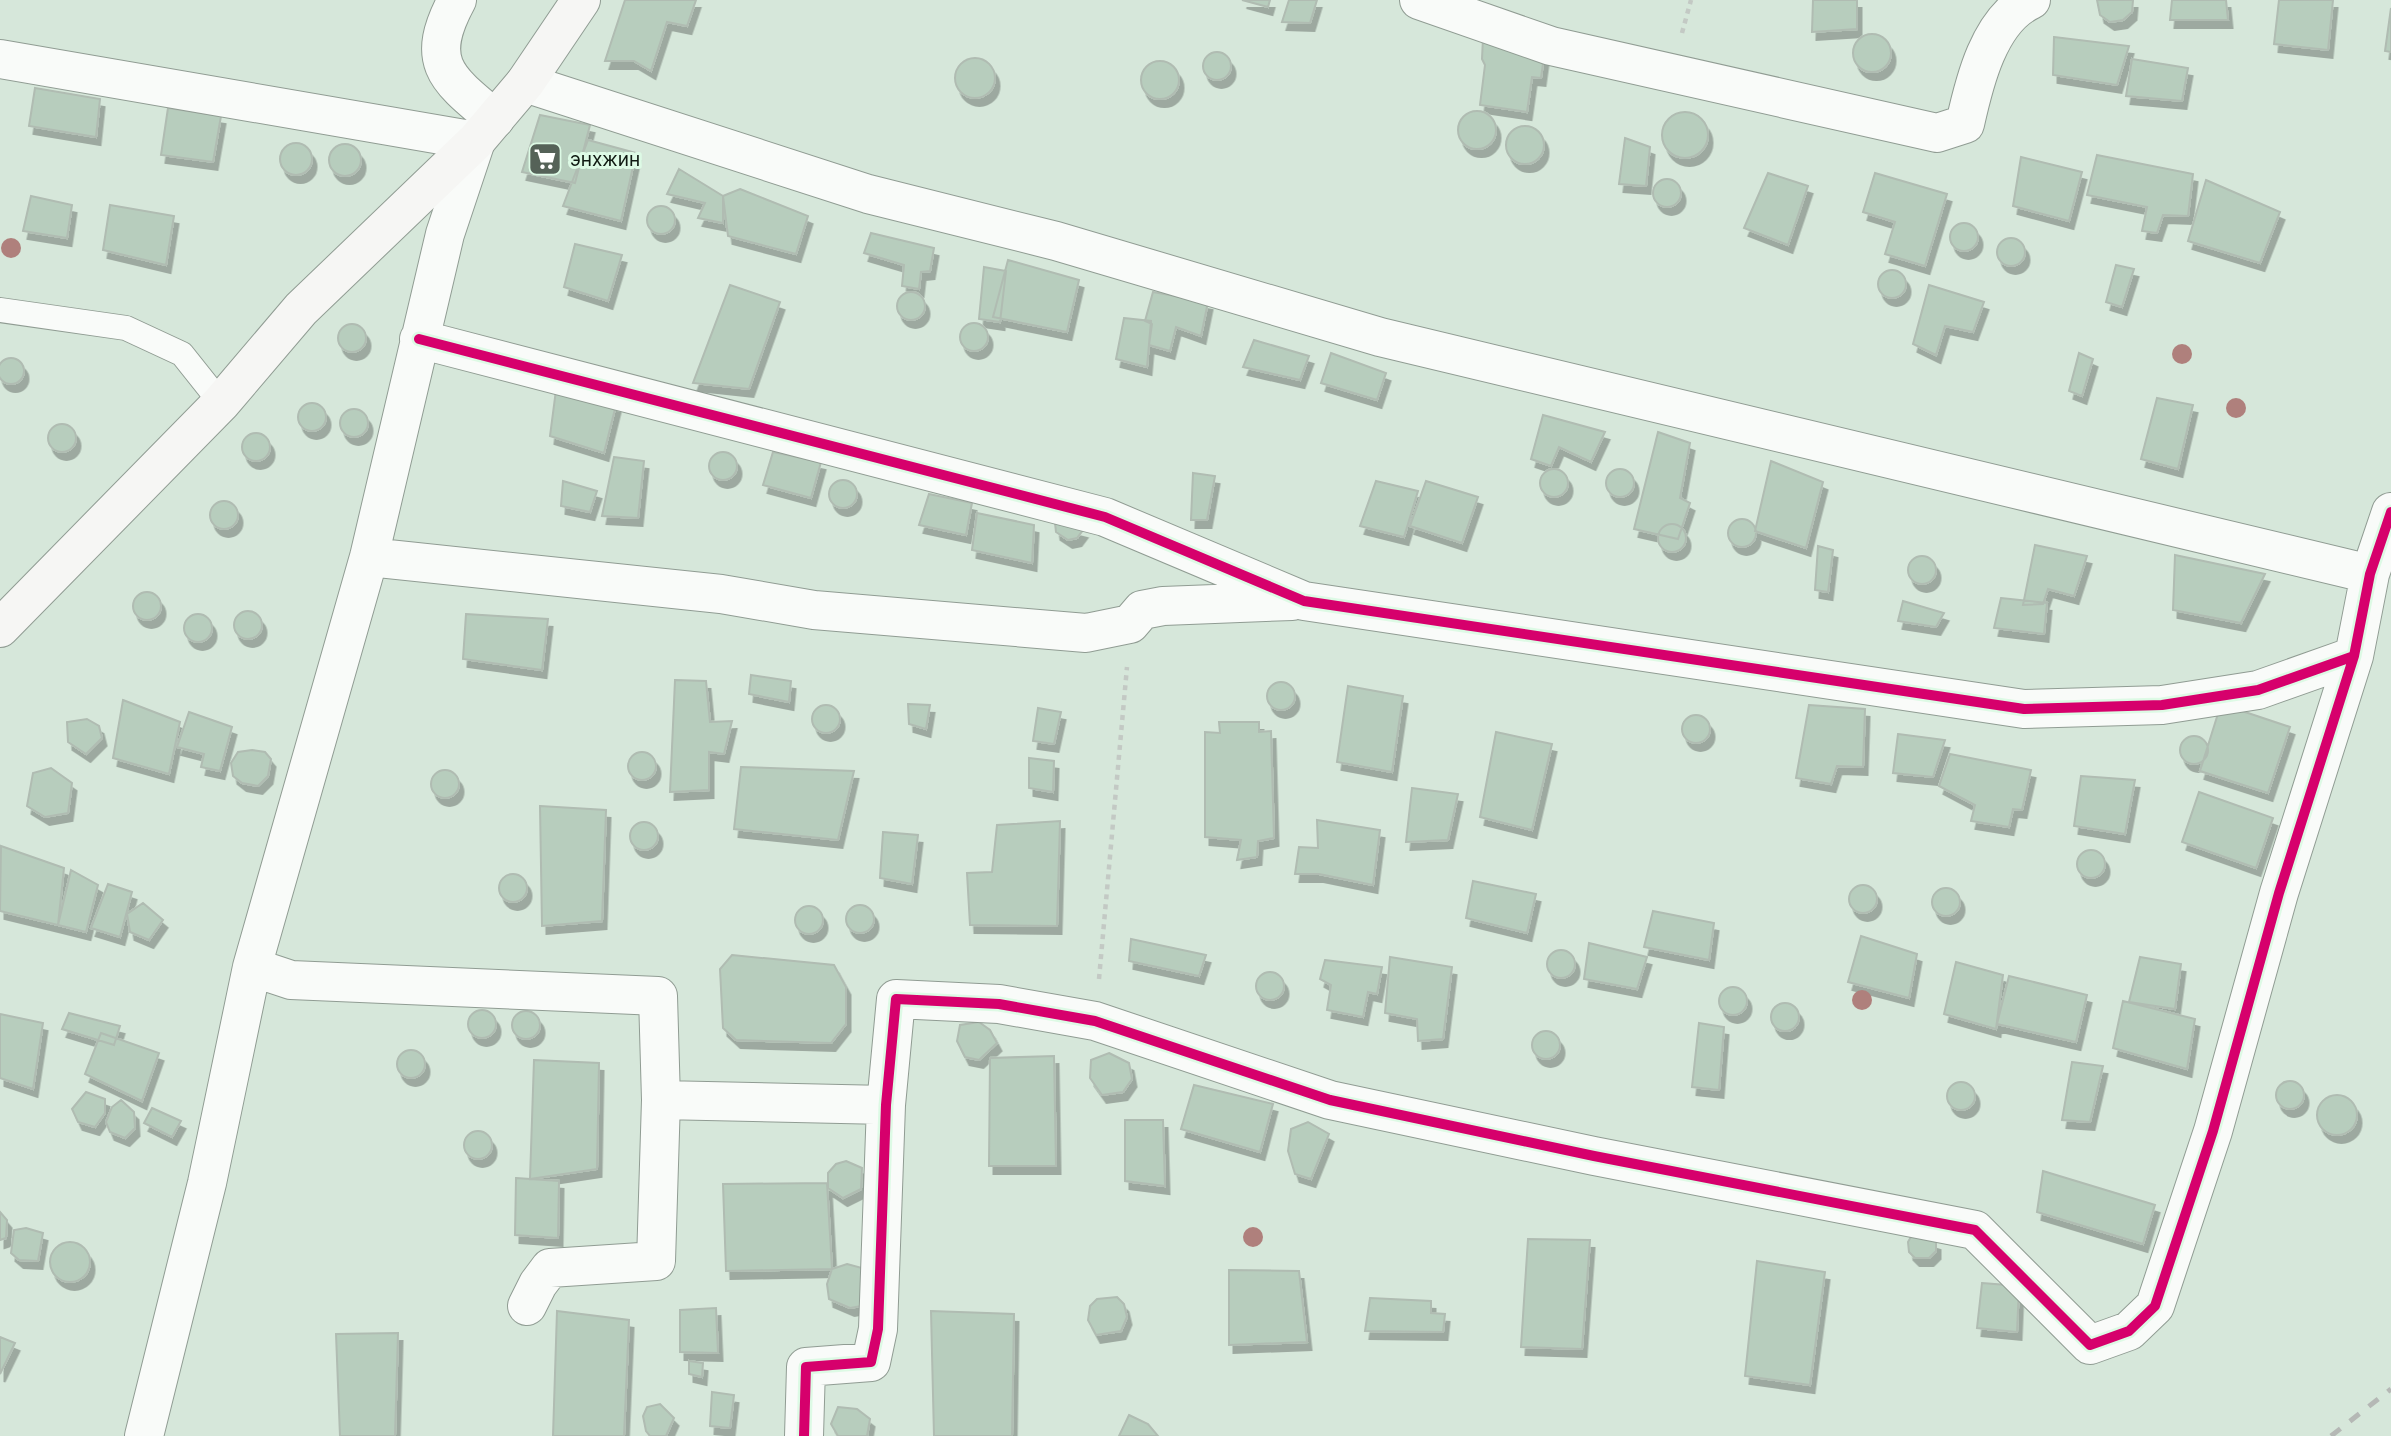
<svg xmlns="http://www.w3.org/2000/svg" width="2391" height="1436" viewBox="0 0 2391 1436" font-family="Inter,sans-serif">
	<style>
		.building { fill: #b7cdbd; stroke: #b0bcb2; stroke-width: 2; filter: url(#shadow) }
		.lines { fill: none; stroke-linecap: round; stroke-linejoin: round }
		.service-casing { stroke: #909c93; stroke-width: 26 }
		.minor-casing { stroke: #909c93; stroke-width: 40 }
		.secondary-casing { stroke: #909c93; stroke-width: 40 }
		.path { stroke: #c3c9c4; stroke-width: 4.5; stroke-dasharray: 5 5; stroke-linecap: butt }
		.service { stroke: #f9fbf9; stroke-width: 24 }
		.minor { stroke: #f9fbf9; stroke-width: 38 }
		.secondary { stroke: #f6f6f4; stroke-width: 38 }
		.rail { stroke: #b5b8b5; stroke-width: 5; stroke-dasharray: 12 12; stroke-linecap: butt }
		.cycleway-casing { stroke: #ddfae5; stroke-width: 15 }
		.cycleway { stroke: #d6006c; stroke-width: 10 }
		.tree { fill: #af807c }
		.labels { text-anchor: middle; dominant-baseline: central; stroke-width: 6; stroke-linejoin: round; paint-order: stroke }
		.poi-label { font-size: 19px; fill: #101a12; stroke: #ddfae5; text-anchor: start }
	</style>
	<defs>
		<filter id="shadow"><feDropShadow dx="4.5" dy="8" stdDeviation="0" flood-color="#0004"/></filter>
	</defs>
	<rect width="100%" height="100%" fill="#d6e7da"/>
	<path class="building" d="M625 0H696L687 26 667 22 651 71 634 61H605Z
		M1242 0H1270L1268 7Z
		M1289 0H1317L1310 23 1282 22Z
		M1813 0H1857V29L1812 32Z
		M2097 0H2133L2132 12 2123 20 2110 22 2100 15Z
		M2172 0H2226L2228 20H2170Z
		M2279 0H2333L2328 50 2274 44Z
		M2391 8V52L2385 51Z
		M1853 53a19 19 0 1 1 38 0a19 19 0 1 1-38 0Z
		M2054 37 2129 46 2117 85 2053 75Z
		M1483 38 1546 42 1541 78 1532 77 1527 112 1480 105 1485 65 1482 59Z
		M1203 66a14 14 0 1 1 28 0a14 14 0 1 1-28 0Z
		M955 78a20 20 0 1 1 40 0a20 20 0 1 1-40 0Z
		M2132 59 2188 68 2182 101 2126 96Z
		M1141 80a19 19 0 1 1 38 0a19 19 0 1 1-38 0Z
		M35 88 100 99 96 137 29 126Z
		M168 108 221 116 213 162 161 155Z
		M1458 130a19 19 0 1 1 38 0a19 19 0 1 1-38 0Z
		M1662 135a23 23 0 1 1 46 0a23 23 0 1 1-46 0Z
		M540 115 590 125 575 183 522 172Z
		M1506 145a19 19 0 1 1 38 0a19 19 0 1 1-38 0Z
		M1625 138 1650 147 1646 186 1619 184Z
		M588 140 636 153 621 221 563 206Z
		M280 159a16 16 0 1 1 32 0a16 16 0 1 1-32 0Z
		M329 160a16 16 0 1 1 32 0a16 16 0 1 1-32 0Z
		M2097 155 2193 174 2188 216 2163 215 2157 233 2142 231 2147 207 2087 195Z
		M2021 157 2082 172 2069 221 2013 206Z
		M679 169 723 196V223L698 218 705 203 667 194Z
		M1768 173 1808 186 1788 245 1744 228Z
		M1875 173 1947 194 1925 266 1885 254 1895 222 1863 212Z
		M1653 193a14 14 0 1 1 28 0a14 14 0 1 1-28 0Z
		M2206 180 2280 212 2260 263 2188 241Z
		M740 189 808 216 796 254 728 236 723 196Z
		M31 196 72 205 67 238 23 231Z
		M110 205 174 216 166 265 103 250Z
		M647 220a14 14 0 1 1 28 0a14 14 0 1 1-28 0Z
		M1950 237a14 14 0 1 1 28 0a14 14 0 1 1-28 0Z
		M871 233 934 248 930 271 921 272 919 289 902 286 904 265 864 253Z
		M1997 252a14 14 0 1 1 28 0a14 14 0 1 1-28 0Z
		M575 244 622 255 608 301 564 287Z
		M1008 260 1079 280 1067 332 993 317Z
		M2116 265 2134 269 2122 307 2106 302Z
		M984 267 1006 271 1000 322 979 319Z
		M1878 284a14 14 0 1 1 28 0a14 14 0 1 1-28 0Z
		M730 285 780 302 749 389 693 383Z
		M1929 285 1984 302 1973 332 1945 326 1936 355 1913 344Z
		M897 306a14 14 0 1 1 28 0a14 14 0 1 1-28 0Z
		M1153 292 1208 302 1201 336 1176 327 1170 351 1149 345 1152 324 1145 321Z
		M1124 318 1151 321 1147 367 1116 359Z
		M960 337a14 14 0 1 1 28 0a14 14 0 1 1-28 0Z
		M338 338a14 14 0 1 1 28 0a14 14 0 1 1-28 0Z
		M1254 340 1309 356 1300 380 1243 367Z
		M1331 353 1386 373 1377 400 1321 383Z
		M2079 353 2093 359 2082 396 2069 391Z
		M-2 371a13 13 0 1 1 26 0a13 13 0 1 1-26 0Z
		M556 390 616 405 604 453 550 436Z
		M2157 398 2193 405 2178 469 2141 459Z
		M298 417a14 14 0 1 1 28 0a14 14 0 1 1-28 0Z
		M340 423a14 14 0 1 1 28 0a14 14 0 1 1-28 0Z
		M1543 415 1605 432 1591 462 1559 447 1551 466 1531 459Z
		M48 438a14 14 0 1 1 28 0a14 14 0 1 1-28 0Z
		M1658 432 1690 443 1680 498 1690 503 1678 539 1634 529Z
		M242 447a14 14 0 1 1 28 0a14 14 0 1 1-28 0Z
		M709 466a14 14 0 1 1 28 0a14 14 0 1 1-28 0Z
		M773 452 821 462 811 498 763 485Z
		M614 457 644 461 638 518 602 516Z
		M1771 461 1823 482 1806 548 1755 531Z
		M1540 483a14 14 0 1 1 28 0a14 14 0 1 1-28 0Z
		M1606 483a14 14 0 1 1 28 0a14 14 0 1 1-28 0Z
		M1193 473 1215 476 1207 520H1191Z
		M829 494a14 14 0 1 1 28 0a14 14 0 1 1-28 0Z
		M563 481 597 491 590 512 561 506Z
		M1376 481 1418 491 1404 537 1360 526Z
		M1426 481 1478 497 1462 543 1410 526Z
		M929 494 972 503 966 535 919 525Z
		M210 515a14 14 0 1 1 28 0a14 14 0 1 1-28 0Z
		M977 513 1034 525 1032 563 972 550Z
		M1728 533a14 14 0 1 1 28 0a14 14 0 1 1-28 0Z
		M1055 523 1083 530 1077 538 1068 540 1056 532Z
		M1658 538a14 14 0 1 1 28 0a14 14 0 1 1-28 0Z
		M2035 545 2087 556 2074 596 2048 589 2043 604 2023 605Z
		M1818 546 1833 550 1828 592 1815 590Z
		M2175 555 2265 574 2241 623 2173 610Z
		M1908 570a14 14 0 1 1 28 0a14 14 0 1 1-28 0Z
		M133 606a14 14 0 1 1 28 0a14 14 0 1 1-28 0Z
		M2001 598 2047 603 2044 634 1994 628Z
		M1903 601 1944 613 1936 627 1898 621Z
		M234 625a14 14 0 1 1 28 0a14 14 0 1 1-28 0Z
		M184 628a14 14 0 1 1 28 0a14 14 0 1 1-28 0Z
		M466 614 548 619 542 670 463 659Z
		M751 675 791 681 789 702 749 694Z
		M675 680 706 681 710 722 732 721 724 754 709 752V790L670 792Z
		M1267 696a14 14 0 1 1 28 0a14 14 0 1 1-28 0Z
		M1348 686 1403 696 1392 772 1337 762Z
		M123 700 180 722 169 774 113 758Z
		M908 704 930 705 926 729 909 724Z
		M2221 704 2290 727 2268 793 2200 771Z
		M812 719a14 14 0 1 1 28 0a14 14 0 1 1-28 0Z
		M1809 705 1865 709 1863 767 1837 766 1831 784 1796 778Z
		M1038 708 1061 712 1054 744 1033 741Z
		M189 712 232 727 220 771 201 767 204 754 177 747Z
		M1682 729a14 14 0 1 1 28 0a14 14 0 1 1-28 0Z
		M87 719 99 726 102 738 86 754 68 742 67 722Z
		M1219 722H1259V732L1271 731 1274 838 1258 841 1257 857 1237 860 1241 840 1205 837V732L1220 733Z
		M1496 732 1552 744 1532 830 1480 817Z
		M1898 734 1945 740 1933 777 1893 773Z
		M2180 750a14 14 0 1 1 28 0a14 14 0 1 1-28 0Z
		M252 750 265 752 271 759 268 776 258 786 242 783 233 776 231 763 238 752Z
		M628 766a14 14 0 1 1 28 0a14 14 0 1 1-28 0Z
		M1950 754 2031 770 2022 810 2013 809 2009 827 1971 821 1975 805 1939 786Z
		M1029 758 1054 761 1053 792 1029 788Z
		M741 767 854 771 838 840 734 829Z
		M51 768 72 783 68 813 45 817 27 806 33 773Z
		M431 784a14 14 0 1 1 28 0a14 14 0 1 1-28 0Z
		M2081 776 2135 780 2125 834 2074 826Z
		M1412 788 1458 794 1448 840 1406 842Z
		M2199 792 2273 818 2256 868 2182 842Z
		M540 806 606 810 602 921 542 926Z
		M1317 820 1380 830 1373 885 1319 874H1295L1299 847 1318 848Z
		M1060 821 1057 926 970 925 967 873 992 872 997 825Z
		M630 836a14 14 0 1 1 28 0a14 14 0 1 1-28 0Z
		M883 832 918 835 912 884 880 878Z
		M1 846 64 868 58 925 0 911Z
		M2077 864a14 14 0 1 1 28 0a14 14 0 1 1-28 0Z
		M71 870 98 885 86 932 58 925Z
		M499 888a14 14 0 1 1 28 0a14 14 0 1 1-28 0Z
		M1473 881 1536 894 1527 933 1466 918Z
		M108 884 132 892 120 937 91 928Z
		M1849 899a14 14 0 1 1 28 0a14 14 0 1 1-28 0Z
		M1932 902a14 14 0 1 1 28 0a14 14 0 1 1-28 0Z
		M143 903 163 920 149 940 130 932 127 914Z
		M846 919a14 14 0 1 1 28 0a14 14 0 1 1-28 0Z
		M795 920a14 14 0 1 1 28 0a14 14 0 1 1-28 0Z
		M1653 911 1714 923 1709 960 1644 947Z
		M1861 936 1917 954 1909 998 1848 982Z
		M1131 939 1206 955 1199 976 1129 961Z
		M1589 943 1647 957 1637 989 1584 979Z
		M1547 964a14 14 0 1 1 28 0a14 14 0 1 1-28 0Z
		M732 955 834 965 846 987V1024L831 1043 736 1040 723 1028 720 969Z
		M1390 957 1452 967 1443 1039 1418 1041 1417 1019 1385 1013Z
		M2140 957 2181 964 2175 1009 2129 1002Z
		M1325 960 1382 967 1377 994 1368 992 1363 1017 1327 1010 1331 985 1320 979Z
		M1956 962 2003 975 1996 1029 1944 1014Z
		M1256 986a14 14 0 1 1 28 0a14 14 0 1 1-28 0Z
		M2009 976 2087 995 2076 1042 1997 1024Z
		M1719 1001a14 14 0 1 1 28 0a14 14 0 1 1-28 0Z
		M2123 1001 2195 1019 2187 1069 2113 1048Z
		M1771 1017a14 14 0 1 1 28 0a14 14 0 1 1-28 0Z
		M468 1024a14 14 0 1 1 28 0a14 14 0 1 1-28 0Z
		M512 1025a14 14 0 1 1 28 0a14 14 0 1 1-28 0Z
		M69 1013 120 1026 114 1045 62 1029Z
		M0 1014 43 1023 33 1089 0 1078Z
		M979 1022 990 1030 997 1043 979 1060 965 1057 957 1041 960 1025Z
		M1699 1023 1724 1027 1719 1090 1692 1087Z
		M1532 1045a14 14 0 1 1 28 0a14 14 0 1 1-28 0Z
		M101 1033 159 1053 142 1101 85 1074Z
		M397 1064a14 14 0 1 1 28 0a14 14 0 1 1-28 0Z
		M1109 1053 1129 1063 1132 1079 1123 1092 1102 1095 1090 1078 1091 1060Z
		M1054 1056 1056 1166H989L990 1058Z
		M534 1060 599 1063 597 1169 530 1179Z
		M2072 1062 2103 1066 2090 1122 2062 1120Z
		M2276 1095a14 14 0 1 1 28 0a14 14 0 1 1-28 0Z
		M1947 1096a14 14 0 1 1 28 0a14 14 0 1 1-28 0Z
		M1194 1085 1273 1104 1260 1152 1181 1129Z
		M86 1092 105 1099V1113L95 1127 78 1122 72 1109Z
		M2317 1115a20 20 0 1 1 40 0a20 20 0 1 1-40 0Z
		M121 1100 134 1112 135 1128 125 1138 110 1132 106 1122 112 1107Z
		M152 1108 181 1121 172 1137 144 1123Z
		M1125 1120H1163L1165 1186 1125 1181Z
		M1308 1122 1329 1134 1311 1179 1295 1174 1288 1151 1291 1129Z
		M464 1145a14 14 0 1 1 28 0a14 14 0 1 1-28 0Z
		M846 1161 862 1168 861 1189 843 1198 828 1188V1173L836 1164Z
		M2043 1171 2155 1205 2143 1244 2037 1212Z
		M516 1178 559 1181 558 1238 515 1235Z
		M827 1183 832 1269 726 1271 723 1184Z
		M0 1212 7 1220 6 1238 0 1240Z
		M26 1228 43 1233 38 1261 19 1260 11 1253 14 1230Z
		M1912 1235 1936 1242V1251L1929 1258H1915L1909 1252 1908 1242Z
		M1528 1239 1590 1240 1582 1349 1521 1347Z
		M50 1262a20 20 0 1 1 40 0a20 20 0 1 1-40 0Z
		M1757 1261 1825 1272 1810 1385 1745 1376Z
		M847 1264 862 1268 873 1304 850 1308 829 1299 827 1284 832 1269Z
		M1229 1270 1299 1271 1307 1342 1229 1345Z
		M1982 1283 2019 1286 2017 1332 1977 1328Z
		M1117 1297 1124 1304 1127 1317 1121 1331 1096 1335 1088 1320 1090 1306 1097 1299Z
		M1370 1298 1431 1301V1313L1445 1314 1443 1332 1365 1331Z
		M716 1308 718 1353 680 1352V1310Z
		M557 1311 629 1320 624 1436H553Z
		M931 1311 1014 1314 1012 1436H934Z
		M398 1333 395 1436H340L336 1334Z
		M0 1337 15 1343 0 1374Z
		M689 1361 703 1363 702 1377 689 1374Z
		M712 1392 734 1395 730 1428 710 1426Z
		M660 1404 674 1418 666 1436H650L646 1431 643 1416 647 1407Z
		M838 1407 857 1409 870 1419 867 1436H838L831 1424Z
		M1129 1415 1148 1424 1158 1436H1119Z"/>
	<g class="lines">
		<defs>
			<path id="service" d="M0 310 126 328 182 354 221 403"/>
			<path id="minor" d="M457 0C423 63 447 79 495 119
				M1419 0 1551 46 1937 133 1965 124C1974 83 1989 19 2031 0
				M0 59 476 141 445 234 369 557 252 967 207 1183 144 1436
				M525 83 868 194 1056 241 1380 337 2370 574
				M419 339 1105 517 1304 601 2024 709 2162 705 2258 690 2354 656
				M369 557 721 594 814 610 1086 633 1130 624 1142 610 1163 606 1292 601
				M252 967 291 980 658 996 661 1100 886 1105
				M527 1306 538 1284 550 1268 656 1261 661 1100
				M804 1436 806 1367 871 1362 878 1329 886 1105 896 999 999 1004 1095 1021 1330 1100 1594 1156 1975 1230 2090 1345 2129 1331 2155 1306 2213 1131 2279 893 2354 656 2370 574 2391 512"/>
			<path id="secondary" d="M0 628 221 403 301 309 476 141 525 83 581 0"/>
		</defs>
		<use href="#service" class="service-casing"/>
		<use href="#minor" class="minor-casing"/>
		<use href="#secondary" class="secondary-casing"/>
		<path class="path" d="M1682 33 1691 0
			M1099 979 1127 667"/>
		<use href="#service" class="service"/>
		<use href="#minor" class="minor"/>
		<use href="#secondary" class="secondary"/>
		<path class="rail" d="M2331 1436 2391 1389"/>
		<defs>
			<path id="cycleway" d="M419 339 1105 517 1304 601 2024 709 2162 705 2258 690 2354 656
				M804 1436 806 1367 871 1362 878 1329 886 1105 896 999 999 1004 1095 1021 1330 1100 1594 1156 1975 1230 2090 1345 2129 1331 2155 1306 2213 1131 2279 893 2354 656 2370 574 2391 512"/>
		</defs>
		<use href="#cycleway" class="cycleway-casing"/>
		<use href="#cycleway" class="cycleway"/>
	</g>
	<g class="tree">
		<circle cx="11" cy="248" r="10"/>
		<circle cx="2182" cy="354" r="10"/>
		<circle cx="2236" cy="408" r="10"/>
		<circle cx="1862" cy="1000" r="10"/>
		<circle cx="1253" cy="1237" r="10"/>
	</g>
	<defs>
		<symbol id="supermarket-square" viewBox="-11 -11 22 22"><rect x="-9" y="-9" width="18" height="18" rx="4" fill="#556258" stroke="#ddfae5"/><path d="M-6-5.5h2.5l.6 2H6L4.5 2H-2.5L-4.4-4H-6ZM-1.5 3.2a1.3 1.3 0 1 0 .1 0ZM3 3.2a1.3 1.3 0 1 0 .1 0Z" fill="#fff"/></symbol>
	</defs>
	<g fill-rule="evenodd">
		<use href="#supermarket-square" x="526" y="140" width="38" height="38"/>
	</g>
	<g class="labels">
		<g class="poi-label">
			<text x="570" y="159">энхжин</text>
		</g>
	</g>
</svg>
